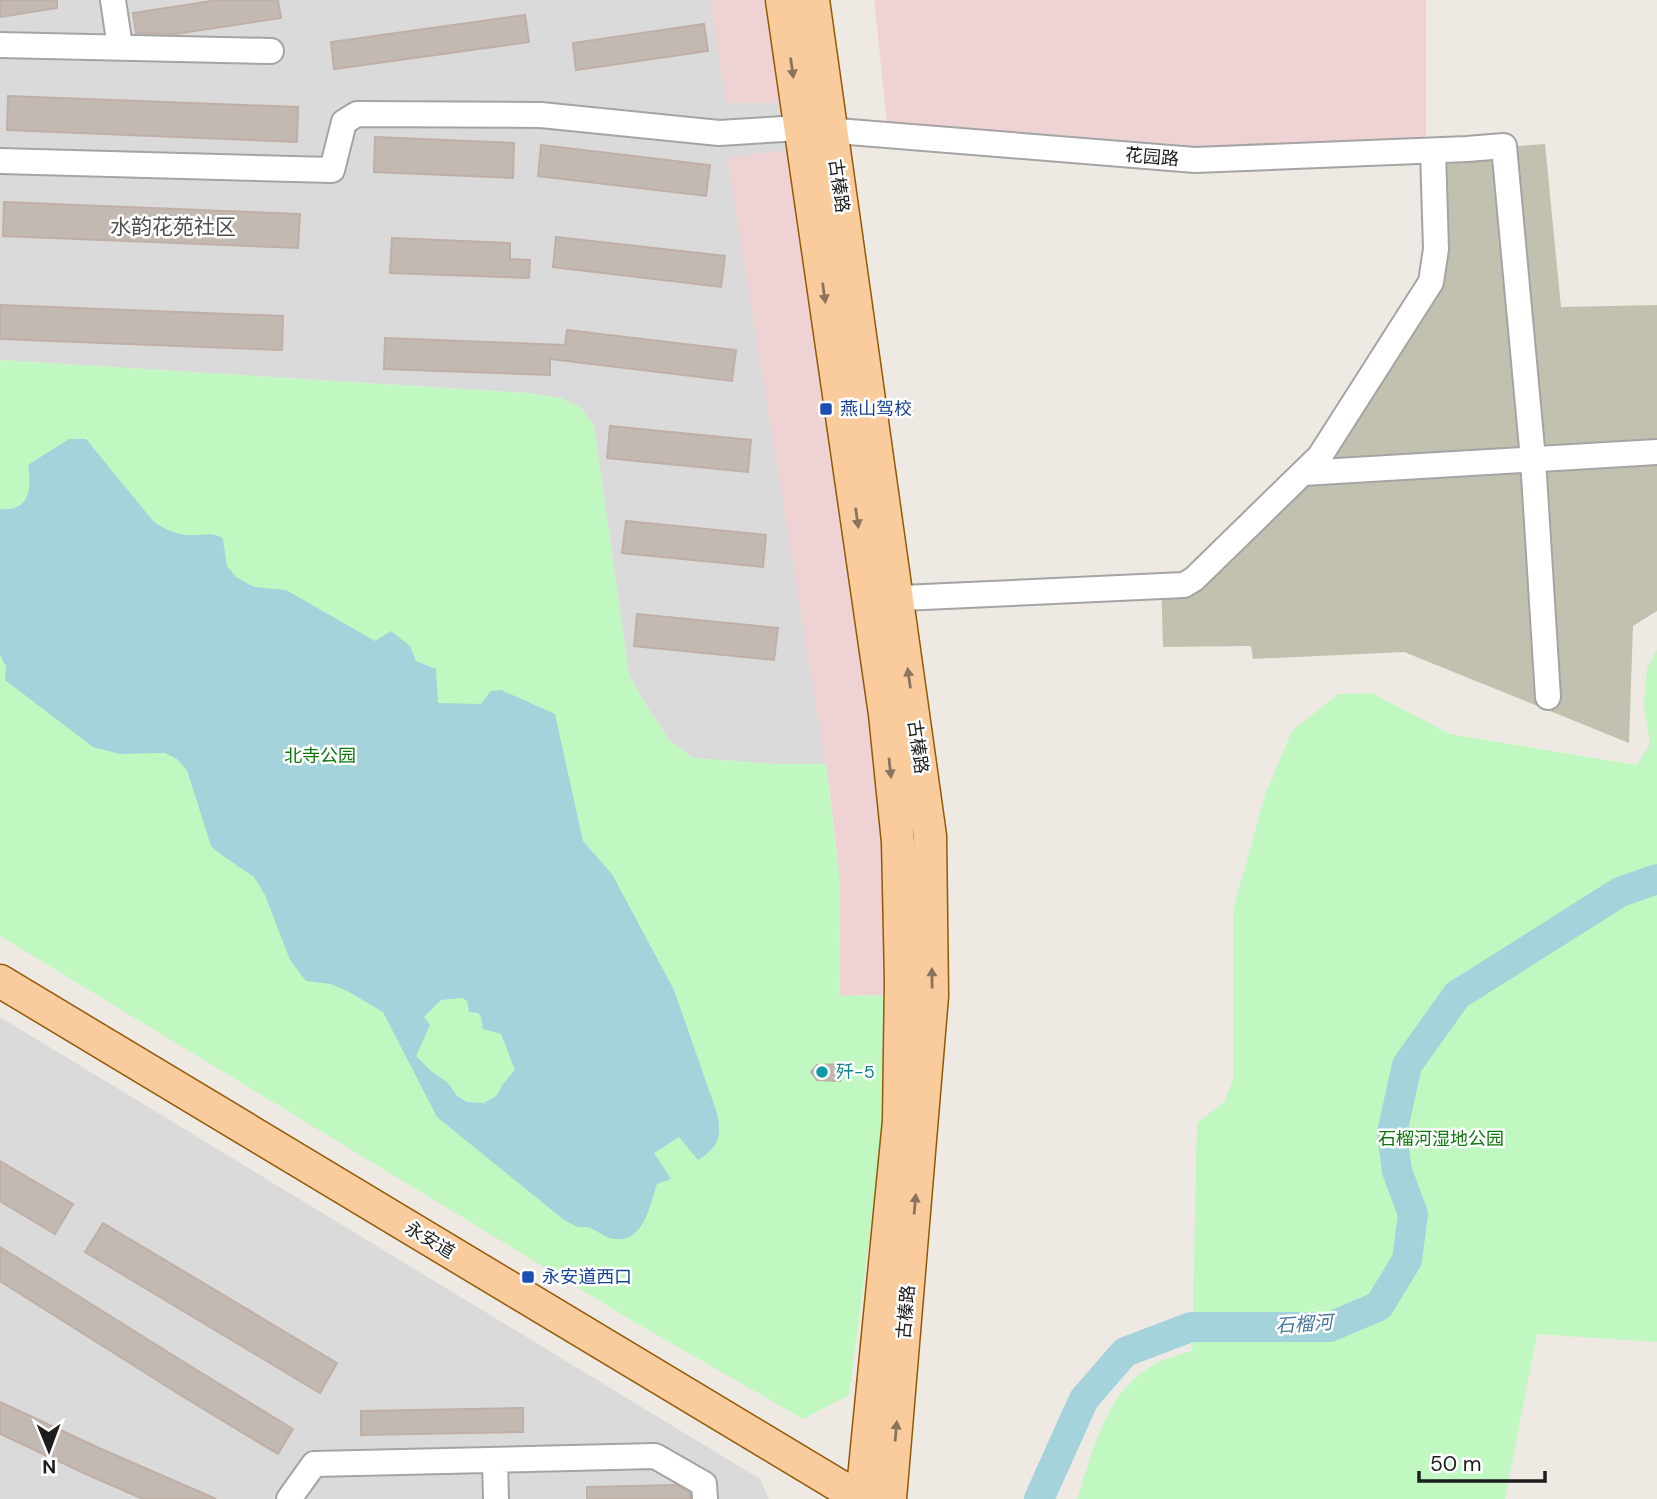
<svg xmlns="http://www.w3.org/2000/svg" width="1657" height="1499" viewBox="0 0 1657 1499" font-family="'DM Sans','Noto Sans SC',sans-serif">
	<style>
		.residential { fill: #dbdada }
		.commercial { fill: #efd3d4 }
		.construction { fill: #c2c1af }
		.park { fill: #c1f8c1 }
		.water { fill: #a4d3db; fill-rule: evenodd }
		.lines { fill: none; stroke-linecap: round; stroke-linejoin: round }
		.river { stroke: #a4d3db; stroke-width: 30 }
		.building { fill: #c3b9b3; stroke: #bfafa6; stroke-width: 2 }
		.minor-casing { stroke: #a4a4a4; stroke-width: 28 }
		.major-casing { stroke: #935904; stroke-width: 35 }
		.minor { stroke: #fff; stroke-width: 24 }
		.major { stroke: #f9cb9d; stroke-width: 32 }
		.oneway { fill: #8b745d }
		.transit-dot { fill: #1a4fb4; stroke: #fff; stroke-width: 2.5 }
		.culture-dot { fill: #0f9aa8; stroke: #fff; stroke-width: 2.5 }
		.labels { text-anchor: middle; dominant-baseline: central; stroke-width: 5; stroke-linejoin: round; paint-order: stroke }
		.street-label { font-size: 18px; fill: #1d1d1d; stroke: #fff }
		.transit-label { font-size: 18px; fill: #164399; stroke: #fff; text-anchor: start }
		.park-label { font-size: 18px; fill: #0e780f; stroke: #fff }
		.culture-label { font-size: 18px; fill: #0d838f; stroke: #fff; text-anchor: start }
		.water-label { font-size: 19px; font-style: italic; fill: #46779b; stroke: #fff }
		.quarter-label { font-size: 21px; fill: #505050; stroke: #fff }
	</style>
	<rect width="100%" height="100%" fill="#eeeae3"/>
	<path class="residential" d="M0 0H710L726 102 780 103 787 150 727 158 826 764H775L693 758 669 740 646 705 629 675 594 426 581 408 561 398 527 393 0 360Z
		M0 1017 760 1479 769 1499H0Z"/>
	<path class="commercial" d="M710 0H765L780 103H726Z
		M874 0H1426V162L889 140Z
		M787 150 873 724 889 869 890 995 840 996 839 873 830 792 727 158Z"/>
	<path class="construction" d="M1545 144 1561 307 1657 305V611L1633 626 1629 743 1404 652 1253 659 1251 646 1163 647 1161 576 1186 575 1286 484 1425 278 1427 153Z"/>
	<path class="park" d="M0 360 527 393 561 398 581 408 594 426 629 675 646 705 669 740 693 758 775 764H826L839 873 840 996 890 995 887 1101 849 1395 803 1419 631 1320 0 936Z
		M1657 649V1342L1537 1334 1505 1499H1077C1093 1452 1105 1392 1152 1366 1165 1358 1179 1355 1192 1351L1197 1123 1224 1102 1233 1080V910L1266 792 1292 731 1338 694 1372 693 1450 734 1637 765 1650 744 1644 705 1647 668Z"/>
	<path class="water" d="M69 439H86L154 522C167 531 181 536 197 535 208 535 214 532 223 539L227 566 236 577 254 587 286 590 375 641 391 631 410 646 416 661 436 669 438 703 481 704 491 691 501 690 555 714 583 841 612 874 674 990 717 1113C722 1137 719 1147 698 1160L679 1137 654 1153 671 1179 657 1184C650 1205 644 1243 614 1239 605 1238 598 1231 590 1228 586 1226 583 1228 579 1227 574 1226 568 1222 564 1220L437 1117 383 1012 349 992 331 984 306 981 290 960 265 895 254 877 220 854 211 846 187 770 177 759 165 753 120 754 93 747 5 680 6 667 0 654V509C30 512 32 488 28 465ZM462 998 467 1001 469 1012 478 1013 481 1017 483 1029 501 1034 515 1070 503 1084 496 1096 484 1103 467 1102 457 1096 448 1083 432 1072 416 1056 430 1025 424 1017 441 1000Z"/>
	<g class="lines">
		<path class="river" d="M1039 1499 1084 1399 1125 1352 1191 1327H1330L1379 1306 1407 1260 1413 1214 1397 1171 1392 1133 1407 1065 1457 995 1620 892 1657 879"/>
	</g>
	<path class="building" d="M0 0H57V8L0 17Z
		M218 0H278L281 18 175 34 136 33 133 13Z
		M525 15 529 42 334 69 331 42Z
		M704 24 708 51 576 70 573 43Z
		M8 96 298 107 297 142 7 130Z
		M375 137 514 143 513 178 374 172Z
		M541 145 710 165 706 196 538 176Z
		M4 202 300 214 298 248 3 236Z
		M556 237 725 256 721 287 553 267Z
		M392 238 510 243V259L530 260 529 278 390 273Z
		M0 305 283 316 282 350 0 339Z
		M567 330 736 350 732 381 550 359V375L384 369 385 338 565 345Z
		M610 426 751 440 748 472 607 458Z
		M626 521 766 535 763 567 622 553Z
		M637 614 778 628 774 660 634 646Z
		M840 1064 837 1072 840 1081 817 1080 811 1072 817 1065Z
		M0 1161 73 1204 55 1234 0 1201Z
		M103 1223 337 1363 320 1393 85 1252Z
		M0 1247 187 1364 293 1429 278 1454 182 1396 0 1281Z
		M0 1402 99 1448 216 1499H143L86 1474 0 1434Z
		M523 1408V1432L361 1435V1411Z
		M676 1485 690 1493V1499H587V1487Z"/>
	<g class="lines">
		<defs>
			<path id="minor" d="M113 0 120 47
				M0 45 271 51
				M0 161 332 170 344 122 357 114 541 115 719 133 800 128 1195 160 1467 149 1504 146 1533 459 1548 697
				M1303 473 1657 452
				M880 599 1184 585 1194 579 1320 456 1431 282 1436 249 1433 151
				M495 1460 496 1499
				M289 1499 314 1464 655 1456 704 1484 705 1499"/>
			<path id="major" d="M782 0 885 714 898 842 901 980 899 1121 862 1499
				M813 0 930 836 932 996 890 1499
				M0 981 861 1499"/>
		</defs>
		<use href="#minor" class="minor-casing"/>
		<use href="#major" class="major-casing"/>
		<use href="#minor" class="minor"/>
		<use href="#major" class="major"/>
	</g>
	<defs><path id="oneway-solid" d="M-6-.8H1V-3.2L6.5 0L1 3.2V.8H-6Z" transform="scale(1.75)"/></defs>
	<g class="oneway">
		<use href="#oneway-solid" transform="translate(792 68) rotate(82)"/>
		<use href="#oneway-solid" transform="translate(824 293) rotate(82)"/>
		<use href="#oneway-solid" transform="translate(857 518) rotate(82)"/>
		<use href="#oneway-solid" transform="translate(909 678) rotate(-98)"/>
		<use href="#oneway-solid" transform="translate(890 768) rotate(84)"/>
		<use href="#oneway-solid" transform="translate(932 978) rotate(-91)"/>
		<use href="#oneway-solid" transform="translate(915 1204) rotate(-85)"/>
		<use href="#oneway-solid" transform="translate(896 1431) rotate(-85)"/>
	</g>
	<g class="transit-dot">
		<rect x="819" y="402" width="14" height="14" rx="3.5"/>
		<rect x="521" y="1270" width="14" height="14" rx="3.5"/>
	</g>
	<circle class="culture-dot" cx="822" cy="1072" r="7"/>
	<g class="labels">
		<g class="street-label">
			<text transform="translate(1152 157) rotate(5)">花园路</text>
			<text transform="translate(839 186) rotate(82)">古榛路</text>
			<text transform="translate(918 747) rotate(82)">古榛路</text>
			<text transform="translate(430 1240) rotate(31)">永安道</text>
			<text transform="translate(906 1312) rotate(-85)">古榛路</text>
		</g>
		<g class="transit-label">
			<text x="840" y="409">燕山驾校</text>
			<text x="542" y="1277">永安道西口</text>
		</g>
		<g class="park-label">
			<text x="320" y="756">北寺公园</text>
			<text x="1441" y="1139">石榴河湿地公园</text>
		</g>
		<g class="culture-label">
			<text x="836" y="1072">歼-5</text>
		</g>
		<g class="water-label">
			<text transform="translate(1304 1324) rotate(-4)">石榴河</text>
		</g>
		<g class="quarter-label">
			<text x="173" y="227">水韵花苑社区</text>
		</g>
	</g>
	<g transform="translate(49 1450) rotate(179)" stroke="#ffffff" stroke-width="5" paint-order="stroke">
	<path d="M0-5L12 26L0 18L-12 26Z" fill="#1d1d1d"/>
	<text y="-10" font-size="19" font-weight="bold" text-anchor="middle" fill="#1d1d1d">N</text>
	</g>
	<path d="M1419 1471v10h126v-10" fill="none" stroke="#1d1d1d" stroke-width="3.5"/>
	<text x="1430" y="1471" font-size="21" fill="#1d1d1d" stroke="#ffffff" stroke-width="5" paint-order="stroke">50 m</text>
</svg>
